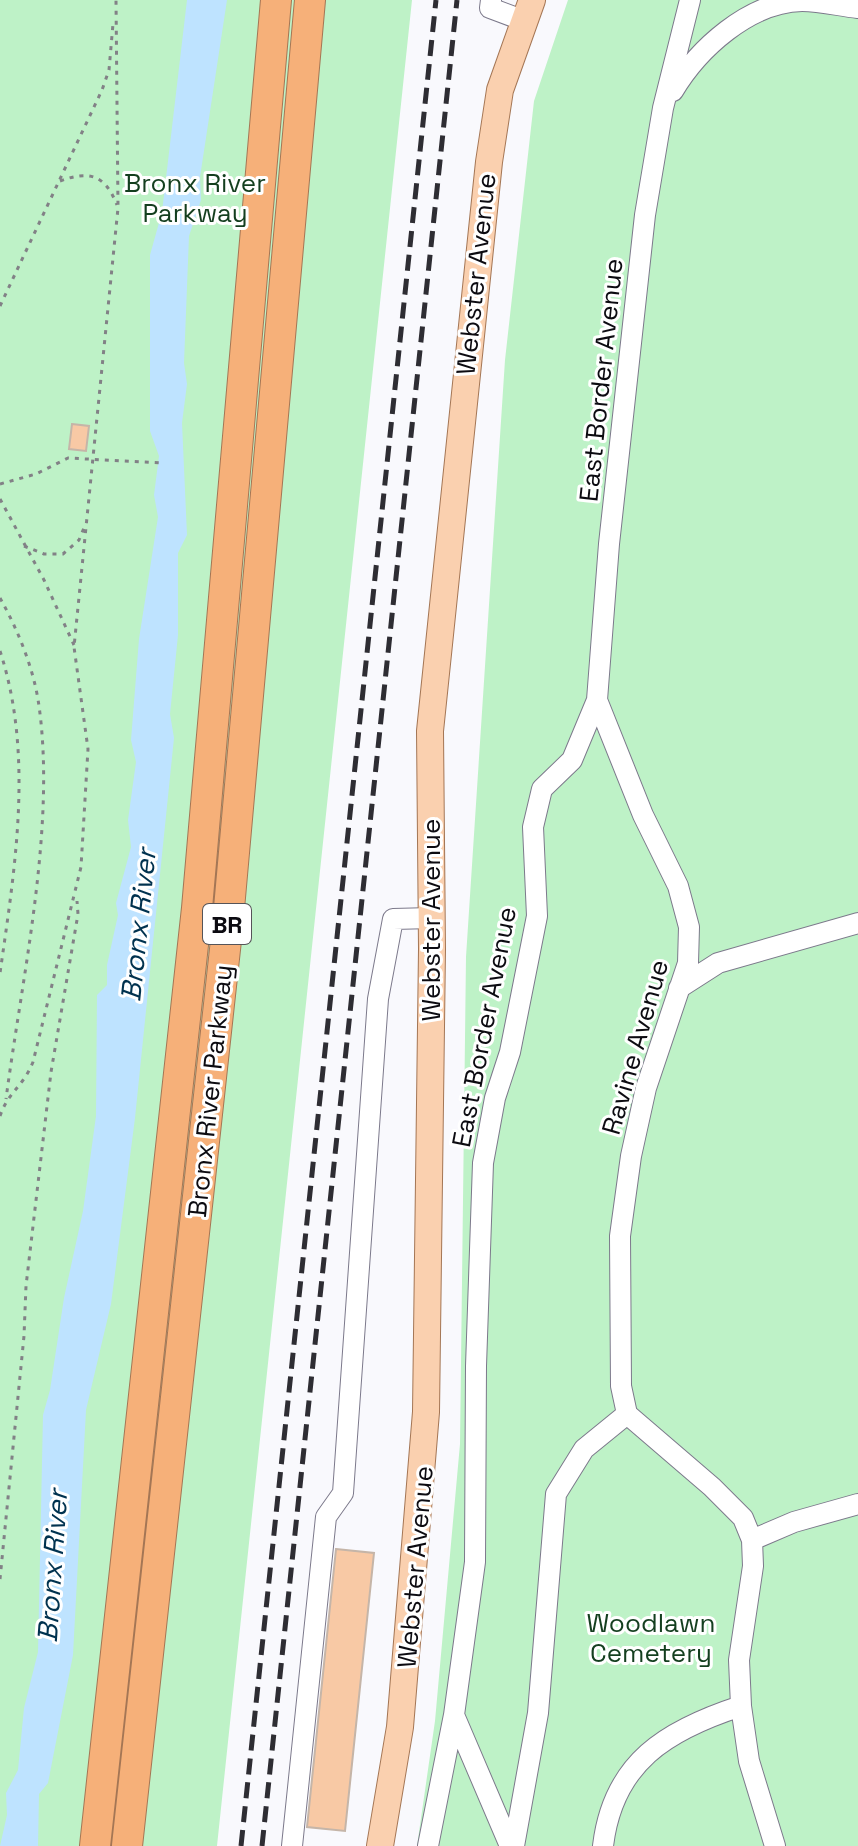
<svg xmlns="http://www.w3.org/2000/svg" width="858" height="1846" viewBox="0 0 858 1846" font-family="'Space Grotesk',sans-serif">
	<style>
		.green { fill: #bef2c7 }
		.water { fill: #bee3ff }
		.building { fill: #f8c9a5; stroke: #c5b5a8; stroke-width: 2 }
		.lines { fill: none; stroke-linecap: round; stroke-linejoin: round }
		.minor-casing { stroke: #7c798b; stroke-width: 22 }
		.major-casing { stroke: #a47655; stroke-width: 28 }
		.highway-casing { stroke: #a47655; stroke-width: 32 }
		.path { stroke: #828186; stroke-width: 3; stroke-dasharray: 4 6; stroke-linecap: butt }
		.minor { stroke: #fff; stroke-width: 20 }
		.major { stroke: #fad0af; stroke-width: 26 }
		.highway { stroke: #f6b079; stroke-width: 30 }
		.rail { stroke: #2e2d33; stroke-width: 5; stroke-dasharray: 16 8; stroke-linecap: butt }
		.labels { text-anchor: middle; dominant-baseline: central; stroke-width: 6; stroke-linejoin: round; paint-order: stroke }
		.shield { fill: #fff; stroke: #555458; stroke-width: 2 }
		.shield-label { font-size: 24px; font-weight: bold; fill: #0c0b11 }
		.park-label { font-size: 26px; fill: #143f1f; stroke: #fff }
		.street-label { font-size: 26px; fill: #0c0b11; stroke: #fff }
		.water-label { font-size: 28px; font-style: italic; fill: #00324f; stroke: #fff }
	</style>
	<rect width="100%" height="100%" fill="#f9f9fd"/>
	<path class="green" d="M0 0H412L217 1846H0Z
		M568 0H858V1846H417L435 1721 460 1444 466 957 505 360 534 101Z"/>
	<path class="water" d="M187 0H227L200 177 201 200 189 236 184 363 187 384 182 423 187 535 178 553V635L170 714 174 738 135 1118 111 1304 86 1410 73 1655 48 1783 39 1794 38 1846H0L7 1815 6 1793 18 1770 24 1708 38 1652 43 1415 50 1390 64 1298 83 1211 96 1116 97 995 107 985V965L118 915 116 903 131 847 128 820 136 762 131 740 139 639 158 517 154 495 159 456 150 431V255L162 212Z"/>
	<path class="building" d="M72 424 89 426 86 451 69 449Z
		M336 1549 374 1553 345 1831 307 1827Z"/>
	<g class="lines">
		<defs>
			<path id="minor" d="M491 0 490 8 525 21
				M673 91C698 49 749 2 802 1 820 1 840 6 858 8
				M597 700 643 815 678 886 689 927 688 963 646 1088 631 1156 620 1236 621 1386 627 1414 712 1487 743 1518 752 1540 753 1566 739 1660 741 1706 749 1761 775 1846
				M679 988 718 963 858 923
				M752 1540 794 1522 858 1504
				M454 1715 510 1846
				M292 1846 326 1517 343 1493 378 999 393 919 432 918
				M428 1846 454 1715 475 1562 476 1366 483 1163 495 1098 510 1052 537 916 533 827 542 789 572 760 597 700 609 544 645 215 663 108 690 0
				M514 1846 538 1713 556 1494 584 1449 627 1414
				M603 1846C613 1762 667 1730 741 1706"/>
			<path id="major" d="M380 1846 400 1727 426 1412 432 949 430 731 489 162 500 90 532 0"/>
			<path id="highway" d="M95 1846 197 908 276 0
				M127 1846 227 931 310 0"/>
		</defs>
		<use href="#minor" class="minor-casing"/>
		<use href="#major" class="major-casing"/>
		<use href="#highway" class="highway-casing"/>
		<path class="path" d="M60 181C90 170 105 175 117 205
			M0 306 102 90 109 70 113 24
			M0 484 36 474 68 458 162 463
			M0 499 44 580 74 645
			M24 546 44 554H63L79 540 86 523
			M0 598C18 630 34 669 39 706 56 827 22 977 6 1099
			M0 651C34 755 15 867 0 973
			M0 1116C8 1092 23 1087 33 1062L81 867 88 749 74 647 118 208 116 0
			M0 1579 24 1336 26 1286 51 1072 78 914 77 901"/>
		<use href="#minor" class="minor"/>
		<use href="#major" class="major"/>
		<use href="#highway" class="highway"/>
		<path class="rail" d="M241 1846 436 0
			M262 1846 457 0"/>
	</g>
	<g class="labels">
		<rect class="shield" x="203" y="904" width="48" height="40" rx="6"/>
		<g class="shield-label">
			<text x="227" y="924">BR</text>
		</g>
		<g class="park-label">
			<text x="195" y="183">Bronx River<tspan x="195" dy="30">Parkway</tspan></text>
			<text x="651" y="1623">Woodlawn<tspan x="651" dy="30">Cemetery</tspan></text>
		</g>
		<g class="street-label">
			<text transform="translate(476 274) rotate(-84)">Webster Avenue</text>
			<text transform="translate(601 380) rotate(-84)">East Border Avenue</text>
			<text transform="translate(431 920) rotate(-90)">Webster Avenue</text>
			<text transform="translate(484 1027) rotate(-79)">East Border Avenue</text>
			<text transform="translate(635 1047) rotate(-74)">Ravine Avenue</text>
			<text transform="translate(210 1091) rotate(-84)">Bronx River Parkway</text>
			<text transform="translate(415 1567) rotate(-85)">Webster Avenue</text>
		</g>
		<g class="water-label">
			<text transform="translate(138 925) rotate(-84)">Bronx River</text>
			<text transform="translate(52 1566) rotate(-86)">Bronx River</text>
		</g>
	</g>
</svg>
